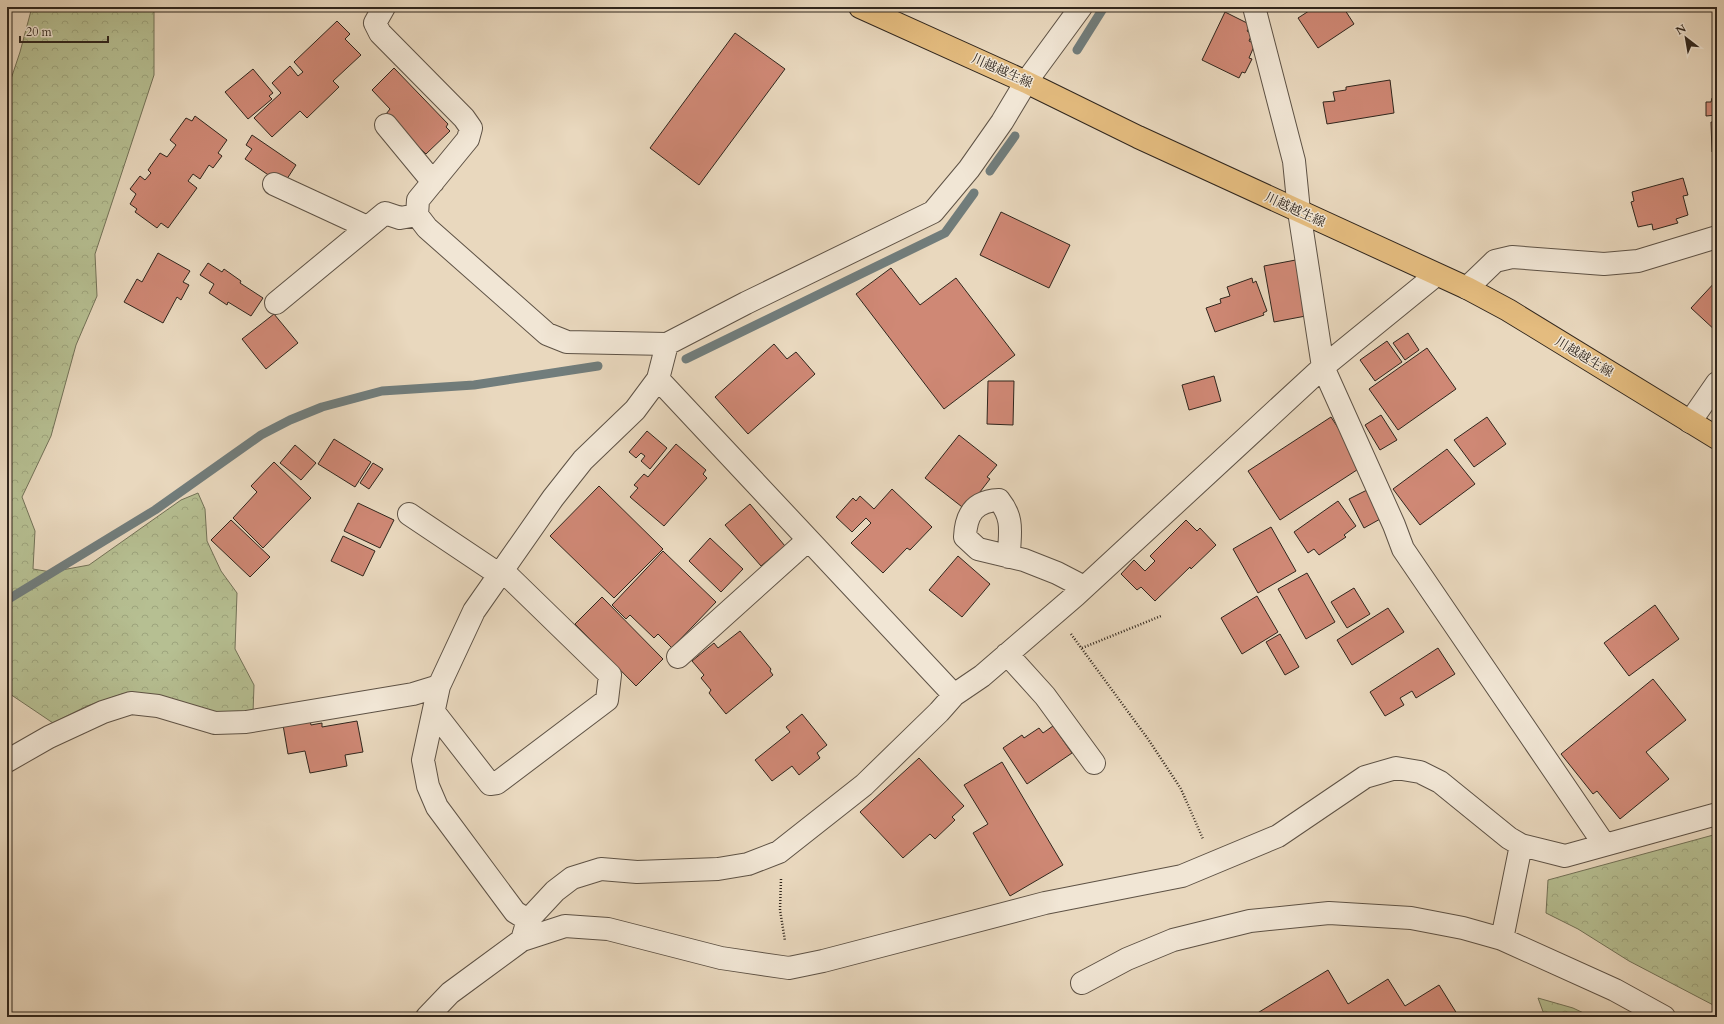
<svg xmlns="http://www.w3.org/2000/svg" width="1724" height="1024" viewBox="0 0 1724 1024" font-family="Cardo,'Noto Serif JP',serif">
	<style>
		.forest { fill: url(#forest-crowns); stroke: #737258 }
		.lines { fill: none; stroke-linecap: round; stroke-linejoin: round }
		.stream { stroke: #717d7c; stroke-width: 9 }
		.building { fill: #cf8875; stroke: #30261d }
		.minor-casing { stroke: #5e5245; stroke-width: 24 }
		.major-casing { stroke: #30261d; stroke-width: 24 }
		.path { stroke: #30261d; stroke-width: 2.5; stroke-dasharray: 1 2; stroke-linecap: butt }
		.minor { stroke: #f1e6d5; stroke-width: 22 }
		.major { stroke: #e4bc7f; stroke-width: 22 }
		.labels { text-anchor: middle; dominant-baseline: central; stroke-width: 3; stroke-linejoin: round; paint-order: stroke }
		.street-label { font-size: 13px; fill: #30261d; stroke: #f1e6d5 }
	</style>
	<defs>
		<pattern id="forest-crowns" width="20" height="18" patternUnits="userSpaceOnUse"><rect width="20" height="18" fill="#b6bf92"/><path d="M2 6a3 3 0 1 1 6 0M12 15a3 3 0 1 1 6 0" fill="none" stroke="#9da47d"/></pattern>
	</defs>
	<rect width="100%" height="100%" fill="#e9d8be"/>
	<filter id="stains"><feTurbulence type="fractalNoise" baseFrequency=".005" numOctaves="4"/><feColorMatrix values="0 0 0 0 .2 0 0 0 0 .09 0 0 0 0 .02 0 0 0 .5 -.17"/></filter>
	<radialGradient id="worn" r=".72"><stop offset=".6" stop-color="#630" stop-opacity="0"/><stop offset="1" stop-color="#630" stop-opacity=".3"/></radialGradient>
	<path class="forest" d="M32 7H154V75L95 254 97 296 76 345 51 436 22 497 35 531 33 569 51 572 89 565 181 500 198 493 205 509 207 541 221 571 237 593 235 649 254 685 253 713 209 712 154 696 122 694 87 706 53 723 7 692V91L20 52Z
		M1717 834V1007L1629 961 1578 929 1546 913 1548 880Z
		M1538 998 1573 1008 1592 1017H1545Z"/>
	<g class="lines">
		<path class="stream" d="M1077 50 1104 7
			M990 171 1015 136
			M686 359 945 233 974 193
			M7 600 155 510 261 435 290 420 322 407 382 391 474 385 598 366"/>
	</g>
	<path class="building" d="M1315 7H1343L1354 24 1318 48 1298 18Z
		M1225 12 1251 25 1247 31 1252 34 1249 41 1255 44 1249 58 1252 59 1245 73 1242 72 1239 78 1202 60Z
		M337 21 350 34 345 39 361 55 333 81 339 87 307 118 300 111 272 137 254 118 281 93 272 83 290 66 298 76 303 72 294 62Z
		M735 33 785 69 699 185 650 148Z
		M394 68 448 124 446 127 450 131 426 154 386 114 390 109 372 90Z
		M253 69 273 93 269 96 272 99 248 119 225 92Z
		M1390 80 1394 113 1327 124 1323 102 1335 101 1333 92 1346 90V87Z
		M1717 97V115L1706 116V102H1711L1712 98Z
		M195 116 227 140 218 153 222 156 213 168 209 165 200 179 193 174 188 181 197 188 168 228 161 223 157 228 135 212 137 209 130 204 136 194 130 189 140 176 145 180 151 173 148 170 160 153 167 157 176 145 170 140 186 118 192 121Z
		M1711 122H1717V152H1712Z
		M252 135 296 165 283 185 245 159 252 149 246 145Z
		M1683 178 1688 195 1683 196 1688 215 1676 219 1678 223 1653 230 1652 224 1638 227 1631 202 1634 201 1632 192Z
		M1001 212 1070 245 1049 288 980 255Z
		M158 253 190 271 183 282 189 285 181 300 177 297 163 323 124 302 137 279 142 282Z
		M1301 259 1311 315 1274 322 1264 266Z
		M208 263 222 272 224 269 241 281 240 283 263 298 251 316 228 302 227 305 209 293 214 284 200 275Z
		M891 268 920 305 956 278 1015 355 944 409 856 294Z
		M1252 278 1253 283 1256 281 1267 311 1263 313 1264 315 1215 332 1206 308 1221 303 1220 299 1230 296 1227 287Z
		M1717 280V332L1691 308Z
		M274 314 298 343 266 369 242 339Z
		M1408 333 1419 350 1405 360 1393 343Z
		M1387 341 1402 362 1375 381 1360 360Z
		M774 344 787 359 796 352 815 374 748 434 715 397Z
		M1427 348 1456 389 1398 430 1369 389Z
		M1214 376 1221 401 1189 410 1182 385Z
		M988 381H1014L1013 425 987 424Z
		M1381 415 1397 440 1380 450 1365 425Z
		M1331 417 1363 466 1280 520 1248 471Z
		M1487 417 1506 444 1474 467 1454 440Z
		M647 431 667 448 650 469 641 461 645 456 641 453 636 458 629 452Z
		M959 435 997 465 987 477 990 479 966 510 925 478Z
		M334 439 371 462 355 487 318 464Z
		M676 444 706 470 703 474 707 478 664 526 630 497 638 488 634 485 644 474 648 477Z
		M295 445 316 463 301 480 280 463Z
		M1447 449 1475 484 1420 525 1393 489Z
		M274 462 311 498 263 548 233 518 257 492 251 486Z
		M373 463 383 469 369 489 360 483Z
		M599 486 663 549 614 598 550 536Z
		M892 489 932 527 910 550 907 548 883 573 851 543 871 523 866 518 852 532 836 517 853 498 856 501 860 496 874 509Z
		M1367 490 1382 518 1364 528 1349 499Z
		M1338 501 1356 526 1344 535 1346 537 1319 555 1314 549 1308 553 1294 532Z
		M358 503 394 520 380 548 344 531Z
		M750 504 785 546 761 566 725 525Z
		M231 520 270 557 250 577 211 540Z
		M1186 520 1197 531 1200 528 1216 545 1191 569 1190 567 1155 601 1141 587 1137 590 1121 574 1134 560 1145 571 1155 561 1150 556Z
		M1271 527 1296 571 1258 593 1233 549Z
		M343 536 375 551 363 576 331 561Z
		M710 538 743 569 721 592 689 561Z
		M663 551 716 602 672 648 658 634 654 638 630 615 626 619 612 605Z
		M958 556 990 584 962 617 929 590Z
		M1307 573 1335 622 1306 639 1278 589Z
		M1354 588 1370 614 1347 628 1331 602Z
		M1257 596 1278 632 1242 654 1221 618Z
		M602 597 663 659 636 686 575 624Z
		M1655 605 1679 639 1629 676 1604 643Z
		M1388 608 1404 632 1352 665 1337 640Z
		M740 631 771 669 770 671 773 675 726 714 709 693 711 690 701 678 704 675 692 661 714 643 718 648Z
		M1280 634 1299 667 1285 675 1266 642Z
		M1438 648 1455 674 1416 698 1412 691 1400 698 1404 705 1385 716 1370 692Z
		M1653 679 1686 720 1646 752 1669 779 1620 819 1597 791 1593 794 1561 754Z
		M802 714 827 745 817 753 820 758 799 775 792 766 772 781 755 760 790 732 786 727Z
		M310 721 311 725 322 723V727L357 721 363 752 345 755 347 766 310 773 305 751 288 754 283 725Z
		M1053 726 1072 753 1027 784 1003 748 1022 735 1024 738 1039 728 1043 733Z
		M919 758 964 806 952 817 955 820 935 839 930 834 903 858 860 812Z
		M1002 762 1063 865 1010 896 973 833 988 824 964 785Z
		M1328 970 1348 1004 1388 979 1405 1006 1439 985 1459 1017H1251Z"/>
	<g class="lines">
		<defs>
			<path id="minor" d="M384 7 375 23 380 33 464 118 471 128 468 139 418 200 417 215 427 228 547 334 567 342 667 344 746 303 933 212 969 169 1002 122 1026 82 1081 7
				M1254 7 1294 161 1299 211 1323 367 1394 525 1403 549 1604 844
				M386 125 433 182
				M274 184 367 227
				M1467 288 1495 261 1512 257 1604 264 1638 261 1717 237
				M276 303 385 213 400 218 417 215
				M658 379 954 695 982 676 1075 596 1323 367 1436 275
				M1690 422 1717 383
				M409 514 500 575
				M1009 557C1009 534 1015 520 999 500 975 501 966 513 965 537L978 549 1024 560 1057 573 1084 587
				M1007 654 1045 696 1094 763
				M678 657 808 540
				M434 712 490 784 497 783 607 700 610 675 503 571
				M7 761 49 737 103 712 131 703 158 706 215 723 246 722 413 694 439 686
				M528 920 555 891 572 878 601 869 637 872 718 869 748 864 779 852 864 785 939 712 954 695
				M1502 939 1521 845
				M522 940 528 920 515 912 437 807 428 786 423 760 439 686 474 611 553 498 583 460 635 410 658 379 667 344
				M1082 983 1127 959 1173 940 1250 921 1329 913 1411 918 1463 928 1502 939 1615 990 1664 1017
				M427 1017 450 993 522 940 565 926 608 929 721 958 789 968 823 961 1045 903 1182 876 1278 836 1365 777 1396 768 1420 772 1440 782 1509 838 1521 845 1565 856 1717 814"/>
			<path id="major" d="M860 7 1026 82 1138 137 1467 288 1508 310 1717 438"/>
		</defs>
		<use href="#minor" class="minor-casing"/>
		<use href="#major" class="major-casing"/>
		<path class="path" d="M1071 634 1148 739 1181 789 1203 839
			M1082 648 1161 616
			M781 879 780 910 785 941"/>
		<use href="#minor" class="minor"/>
		<use href="#major" class="major"/>
	</g>
	<g class="labels">
		<g class="street-label">
			<text transform="translate(1002 71) rotate(24)">川越越生線</text>
			<text transform="translate(1295 210) rotate(25)">川越越生線</text>
			<text transform="translate(1584 357) rotate(31)">川越越生線</text>
		</g>
	</g>
	<rect width="1724" height="1024" fill="none" stroke="#e9d8be" stroke-width="24"/>
	<rect x="8" y="8" width="1708" height="1008" fill="none" stroke="#30261d" stroke-width="2"/>
	<rect x="12" y="12" width="1700" height="1000" fill="none" stroke="#30261d"/>
	<g transform="translate(1686 38) rotate(329)" stroke="#f1e6d5" stroke-width="3" paint-order="stroke">
	<path d="M0-3L7 15L0 10L-7 15Z" fill="#30261d"/>
	<text y="-6" font-size="11" font-weight="bold" text-anchor="middle" fill="#30261d">N</text>
	</g>
	<path d="M20 36v6h88v-6" fill="none" stroke="#30261d" stroke-width="2"/>
	<text x="26" y="36" font-size="12" fill="#30261d" stroke="#f1e6d5" stroke-width="3" paint-order="stroke">20 m</text>
	<rect width="100%" height="100%" filter="url(#stains)"/>
	<rect width="100%" height="100%" fill="url(#worn)"/>
</svg>
